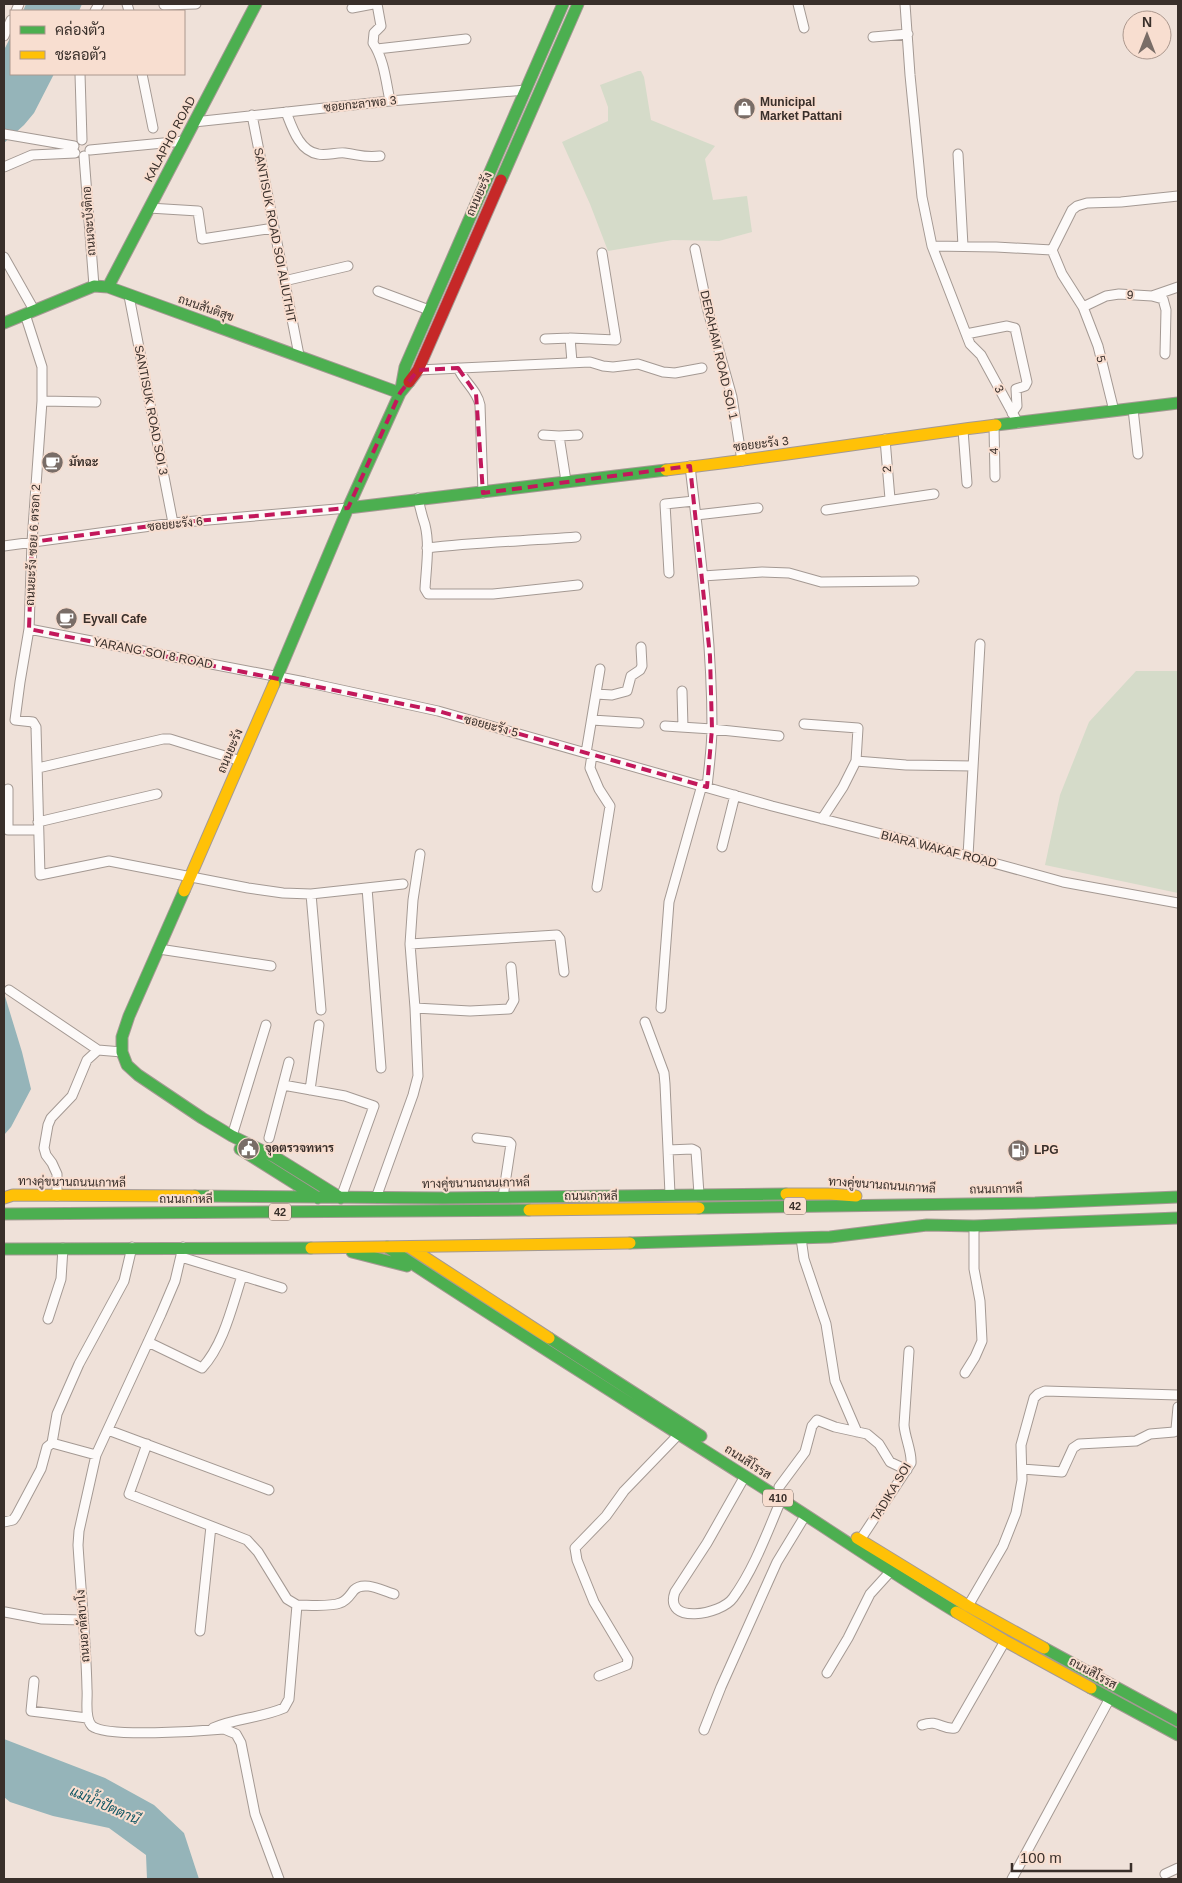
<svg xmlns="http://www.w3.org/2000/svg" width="1182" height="1883" viewBox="0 0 1182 1883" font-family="Helvetica,Sarabun,sans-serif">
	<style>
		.green { fill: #d5dbc9 }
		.water { fill: #95b4b9 }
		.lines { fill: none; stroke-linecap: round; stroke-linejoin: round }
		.street-casing { stroke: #a49993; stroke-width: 11 }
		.fast-casing { stroke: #a49993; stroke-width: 13 }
		.slow-casing { stroke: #a49993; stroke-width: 13 }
		.jam-casing { stroke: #a49993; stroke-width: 13 }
		.street { stroke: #fdfaf9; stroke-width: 9 }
		.fast { stroke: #4caf50; stroke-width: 11 }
		.slow { stroke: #ffc107; stroke-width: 11 }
		.jam { stroke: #c62828; stroke-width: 11 }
		.marked { fill: none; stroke: #c2185b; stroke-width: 4; stroke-dasharray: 10 6; stroke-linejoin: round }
		.labels { text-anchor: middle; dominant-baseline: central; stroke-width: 4; stroke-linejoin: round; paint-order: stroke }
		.shield { fill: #f8ded0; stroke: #72645c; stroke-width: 1 }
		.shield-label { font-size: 11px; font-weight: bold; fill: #392f2a }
		.poi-label { font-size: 12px; font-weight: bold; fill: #392f2a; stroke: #f8ded0; text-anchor: start }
		.street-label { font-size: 12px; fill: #392f2a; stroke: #f8ded0 }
		.water-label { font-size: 14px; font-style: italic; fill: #135865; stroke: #f8ded0 }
	</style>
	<rect width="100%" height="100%" fill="#efe1d9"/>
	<path class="green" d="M638 71H641L644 77 651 120 715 146 705 159 713 200 747 196 752 232 719 241 673 240 608 251 590 204 562 142 608 121V107L600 85Z
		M1136 671H1178V893L1045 865 1060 795 1089 722Z"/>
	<path class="water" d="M26 4H82L79 11H23Z
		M11 36V74H54L34 113 24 125 4 143V50Z
		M4 993 22 1052 31 1089 11 1127 4 1135Z
		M4 1739 105 1778 154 1805 184 1833 199 1879H147L146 1855 109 1828 53 1816 10 1802 4 1797Z"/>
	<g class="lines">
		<defs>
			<path id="street" d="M127 4 129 11
				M377 4 381 26 374 33 373 43C384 59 386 82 390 101
				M798 4 804 28
				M905 4 910 75 922 197 932 246 970 344 981 355 1018 423
				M164 5 196 4
				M352 8 373 4
				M16 11 19 4
				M95 11 99 4
				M4 36 11 20
				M873 37 908 34
				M377 49 466 39
				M80 74 82 140
				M142 74 153 128
				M286 112C292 127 299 151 318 154 327 156 336 152 345 153 360 155 364 158 380 156
				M252 115 299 355
				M194 122 390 101 526 90
				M4 134 74 146
				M90 150 184 141
				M958 154 963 246
				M84 156 94 286
				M4 167 32 155 75 153
				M149 208 198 211 202 239 274 228
				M932 246 996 247 1052 250
				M695 249 708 311 732 397 742 461
				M1052 250 1062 274 1083 307 1098 346 1114 411
				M1052 250 1072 210 1077 206 1087 203 1121 202 1178 196
				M4 257 34 310
				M284 281 348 266
				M378 291 429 310
				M129 296 173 523
				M1152 296 1163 299 1166 310 1165 354
				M1083 307 1106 296 1119 294 1152 296 1178 287
				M25 314 42 367V401L32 542 29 629 20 682 15 720 33 722 36 727 40 875 109 861 248 888 283 893 311 894 403 884
				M966 334 1007 326 1015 328 1027 382 1025 386 1016 389 1017 406 1012 413
				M570 338 572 362
				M545 339 570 338 616 340 602 253
				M458 368C464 382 477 390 480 405L483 493
				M418 370 590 362 603 366 613 367 638 364 663 372 675 373 702 368
				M42 401 96 402
				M1133 409 1138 454
				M994 426 995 477
				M963 430 967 483
				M543 435 559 436
				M885 439 890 499
				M690 466C700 553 712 639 712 727 712 747 709 767 707 787
				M566 481 559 436 578 435
				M418 498C420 508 422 516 425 525 430 545 426 569 425 589L428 594H493L578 585
				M826 510 934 494
				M696 515 758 508
				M4 546 173 523 348 508
				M427 548C477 542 526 541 576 537
				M669 573 665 504 694 501
				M703 576 762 572 789 573 821 582 914 581
				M29 629 305 682 438 711 772 806 968 856 1063 882 1178 903
				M682 691 683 727
				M596 694 612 695 627 691 631 676 640 670 642 666 641 647
				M592 720 639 723
				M804 724 858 728 856 761 843 787 822 819
				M665 726 712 729 779 736
				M586 753 600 669
				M592 755 590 768 599 789 610 806 597 887
				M856 761 906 765 973 766
				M38 768 163 739H170L241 761
				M8 789V830H38
				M38 822 157 794
				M722 847 735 795
				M968 856 980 644
				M367 888 381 1068
				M311 894 321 1010
				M410 944 557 935 560 939 564 972
				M159 949 271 966
				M9 990 98 1050 122 1052
				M415 1008 470 1011 509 1009 514 1000 511 967
				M661 1008 669 902 702 785
				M645 1022 664 1073 665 1084 670 1194
				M283 1085 345 1096 374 1106 343 1192
				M310 1090 319 1025
				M232 1136 266 1025
				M269 1138 289 1062
				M477 1138 509 1142 511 1144 503 1197
				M668 1150 692 1149 696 1151 699 1194
				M57 1196V1174L52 1163 46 1155 44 1148 48 1125 51 1118 72 1096 87 1060 98 1050
				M376 1198 413 1095 418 1076 415 1008 410 944 413 900 420 854
				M801 1238 804 1259 826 1324 835 1381 857 1432
				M183 1247 175 1281 161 1314 96 1455 79 1531 78 1545C81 1593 86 1641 87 1689 88 1699 84 1718 92 1726 106 1738 202 1731 224 1729L236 1734 241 1743 255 1814 279 1879
				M181 1257 282 1288
				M48 1319 61 1279 63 1248
				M148 1342 202 1368C224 1344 232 1306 242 1276
				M965 1373 975 1357 982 1341 980 1301 974 1269V1226
				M108 1430 269 1490
				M52 1443 57 1414 79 1364 124 1281 132 1247
				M147 1444 129 1494 247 1540 258 1552 287 1599 297 1605C309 1605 330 1607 340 1603 347 1601 350 1595 354 1590 364 1580 383 1591 394 1594
				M1022 1469 1062 1472 1073 1448 1079 1444 1136 1441 1150 1434 1174 1432 1176 1429 1178 1407
				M745 1476 707 1543 675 1592C663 1625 721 1615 733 1598 754 1569 767 1533 781 1500
				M779 1487 805 1452 812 1426 817 1420 835 1427 867 1434 879 1444 890 1462 907 1470
				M4 1522 13 1520 16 1516 41 1469 47 1447 52 1443 96 1455
				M860 1540 911 1463C912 1452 905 1438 904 1425L909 1351
				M968 1606 1003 1546 1016 1513 1022 1480 1021 1445 1034 1398 1038 1394 1045 1391 1178 1395
				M5 1612 42 1619 83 1620
				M200 1631 211 1526
				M827 1673 848 1638 870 1594 890 1572
				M599 1676 627 1665 628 1659 594 1602 577 1560 575 1548 606 1516 624 1491 679 1434
				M34 1681 31 1711 87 1718
				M922 1725C939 1719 941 1730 955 1728L1005 1641
				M213 1728C236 1718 261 1718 284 1708L289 1699 297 1605
				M704 1730 721 1687 768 1582 777 1562 805 1516
				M1165 1874 1178 1868
				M1012 1879 1110 1698"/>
			<path id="fast" d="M501 180 578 4
				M108 287 256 4
				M4 323 94 286 108 287 400 393
				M401 389 405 367 563 4
				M996 425 1178 403
				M348 508 666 470
				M274 684 348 508 400 393 409 382
				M184 891 129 1016 122 1037V1052L127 1065 138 1075 202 1118 232 1136 275 1157 341 1198
				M240 1149 318 1198
				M195 1196 444 1198 786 1194
				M699 1208 1035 1203 1178 1197
				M4 1214 529 1210
				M630 1243 830 1237 927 1225 974 1226 1178 1218
				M387 1247C505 1325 624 1399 743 1475 815 1520 884 1568 956 1612
				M4 1249 311 1248
				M352 1252 407 1266
				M549 1338 701 1436
				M1044 1648 1178 1721
				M1091 1688 1178 1735"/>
			<path id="slow" d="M666 470C776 457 886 439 996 425
				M184 891 274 684
				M786 1194H830L856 1196
				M4 1198 13 1195 195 1196
				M529 1210 699 1208
				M409 1247 549 1338
				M311 1248 630 1243
				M857 1538 968 1606 1044 1648
				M956 1612 1005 1641 1091 1688"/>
			<path id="jam" d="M409 382 418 370 501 180"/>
		</defs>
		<use href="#street" class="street-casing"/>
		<use href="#fast" class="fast-casing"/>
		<use href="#slow" class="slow-casing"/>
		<use href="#jam" class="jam-casing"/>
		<use href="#street" class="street"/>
		<use href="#fast" class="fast"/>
		<use href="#slow" class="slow"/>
		<use href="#jam" class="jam"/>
	</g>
	<path class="marked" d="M458 368 476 394 483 493 690 466 710 656 712 729 707 787 438 711 29 629 32 542 173 523 348 508 400 393 418 370Z"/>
	<defs>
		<symbol id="shop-disc" viewBox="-11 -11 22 22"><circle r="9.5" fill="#796d67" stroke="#f8ded0"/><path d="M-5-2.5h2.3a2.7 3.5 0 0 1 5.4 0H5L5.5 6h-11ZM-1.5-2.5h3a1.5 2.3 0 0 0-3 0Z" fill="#fff"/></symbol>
		<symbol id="cafe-disc" viewBox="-11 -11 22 22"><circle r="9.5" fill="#796d67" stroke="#f8ded0"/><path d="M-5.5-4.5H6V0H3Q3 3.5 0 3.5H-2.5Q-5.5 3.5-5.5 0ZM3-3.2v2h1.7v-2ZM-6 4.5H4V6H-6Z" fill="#fff"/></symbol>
		<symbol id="civic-disc" viewBox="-11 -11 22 22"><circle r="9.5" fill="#796d67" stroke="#f8ded0"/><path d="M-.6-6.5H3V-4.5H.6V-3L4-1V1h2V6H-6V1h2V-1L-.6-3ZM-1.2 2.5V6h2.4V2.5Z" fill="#fff"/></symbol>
		<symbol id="fuel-disc" viewBox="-11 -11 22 22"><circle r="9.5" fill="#796d67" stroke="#f8ded0"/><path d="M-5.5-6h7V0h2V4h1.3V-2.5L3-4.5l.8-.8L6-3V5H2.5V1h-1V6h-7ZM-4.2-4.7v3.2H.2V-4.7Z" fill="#fff"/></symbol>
	</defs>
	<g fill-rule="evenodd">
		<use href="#shop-disc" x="732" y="96" width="25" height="25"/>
		<use href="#cafe-disc" x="40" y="450" width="25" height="25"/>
		<use href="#cafe-disc" x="54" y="606" width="25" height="25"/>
		<use href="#civic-disc" x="236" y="1136" width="25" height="25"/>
		<use href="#fuel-disc" x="1006" y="1138" width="25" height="25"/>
	</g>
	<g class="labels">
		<g class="shield">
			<rect x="784" y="1197.5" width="22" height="17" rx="4"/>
			<rect x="269" y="1203.5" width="22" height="17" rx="4"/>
			<rect x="763" y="1489.5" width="30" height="17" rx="4"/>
		</g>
		<g class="shield-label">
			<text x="795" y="1206">42</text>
			<text x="280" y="1212">42</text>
			<text x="778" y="1498">410</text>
		</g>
		<g class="poi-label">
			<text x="760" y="102">Municipal<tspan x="760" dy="14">Market Pattani</tspan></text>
			<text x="69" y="462">มัทฉะ</text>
			<text x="83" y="619">Eyvall Cafe</text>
			<text x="265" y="1148">จุดตรวจทหาร</text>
			<text x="1034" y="1150">LPG</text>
		</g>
		<g class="street-label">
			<text transform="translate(360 104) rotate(-6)">ซอยกะลาพอ 3</text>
			<text transform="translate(170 139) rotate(-62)">KALAPHO ROAD</text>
			<text transform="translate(479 194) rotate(-66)">ถนนยะรัง</text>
			<text transform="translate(89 221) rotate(-94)">ถนนจะบังติกอ</text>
			<text transform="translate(275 235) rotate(79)">SANTISUK ROAD SOI ALIUTHIT</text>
			<text transform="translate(1130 295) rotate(4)">9</text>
			<text transform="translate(206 308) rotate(19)">ถนนสันติสุข</text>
			<text transform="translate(719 355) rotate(77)">DERAHAM ROAD SOI 1</text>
			<text transform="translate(1101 359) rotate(76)">5</text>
			<text transform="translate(999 389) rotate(62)">3</text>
			<text transform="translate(151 410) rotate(79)">SANTISUK ROAD SOI 3</text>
			<text transform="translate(761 444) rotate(-7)">ซอยยะรัง 3</text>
			<text transform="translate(994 451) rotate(-91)">4</text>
			<text transform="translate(887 469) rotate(-95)">2</text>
			<text transform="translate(175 524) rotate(-6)">ซอยยะรัง 6</text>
			<text transform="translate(33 545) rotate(-87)">ถนนยะรัง ซอย 6 ตรอก 2</text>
			<text transform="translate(153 653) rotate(11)">YARANG SOI 8 ROAD</text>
			<text transform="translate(491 726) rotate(15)">ซอยยะรัง 5</text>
			<text transform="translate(230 751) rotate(-67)">ถนนยะรัง</text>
			<text transform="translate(939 849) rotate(14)">BIARA WAKAF ROAD</text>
			<text transform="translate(72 1182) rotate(1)">ทางคู่ขนานถนนเกาหลี</text>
			<text transform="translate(476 1183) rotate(-1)">ทางคู่ขนานถนนเกาหลี</text>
			<text transform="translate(882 1185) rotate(4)">ทางคู่ขนานถนนเกาหลี</text>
			<text transform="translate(996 1189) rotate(-1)">ถนนเกาหลี</text>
			<text x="591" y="1196">ถนนเกาหลี</text>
			<text x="186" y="1199">ถนนเกาหลี</text>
			<text transform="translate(748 1462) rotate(33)">ถนนสิโรรส</text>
			<text transform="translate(891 1492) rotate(-59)">TADIKA SOI</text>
			<text transform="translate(83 1626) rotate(-94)">ถนนอาตัสบาโง</text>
			<text transform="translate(1093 1673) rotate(29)">ถนนสิโรรส</text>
		</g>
		<g class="water-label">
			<text transform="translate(105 1805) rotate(24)">แม่น้ำปัตตานี</text>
		</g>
	</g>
	<rect width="1182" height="1883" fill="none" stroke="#392f2a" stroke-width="10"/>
	<rect x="10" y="10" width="175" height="65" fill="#f8ded0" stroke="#ac988e"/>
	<rect x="20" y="26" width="25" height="8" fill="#4caf50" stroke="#ac988e"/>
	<text x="55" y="35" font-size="15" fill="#392f2a">คล่องตัว</text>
	<rect x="20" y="51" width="25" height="8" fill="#ffc107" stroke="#ac988e"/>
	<text x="55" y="60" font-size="15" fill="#392f2a">ชะลอตัว</text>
	<g transform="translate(1147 35)"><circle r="24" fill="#f8ded0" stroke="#ac988e"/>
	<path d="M0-4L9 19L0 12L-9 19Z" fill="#796d67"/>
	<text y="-8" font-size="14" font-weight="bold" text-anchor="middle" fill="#392f2a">N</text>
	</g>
	<path d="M1012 1863v8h119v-8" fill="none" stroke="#392f2a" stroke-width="2.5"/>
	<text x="1020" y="1863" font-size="15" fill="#392f2a" stroke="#f8ded0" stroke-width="4" paint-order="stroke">100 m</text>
</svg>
